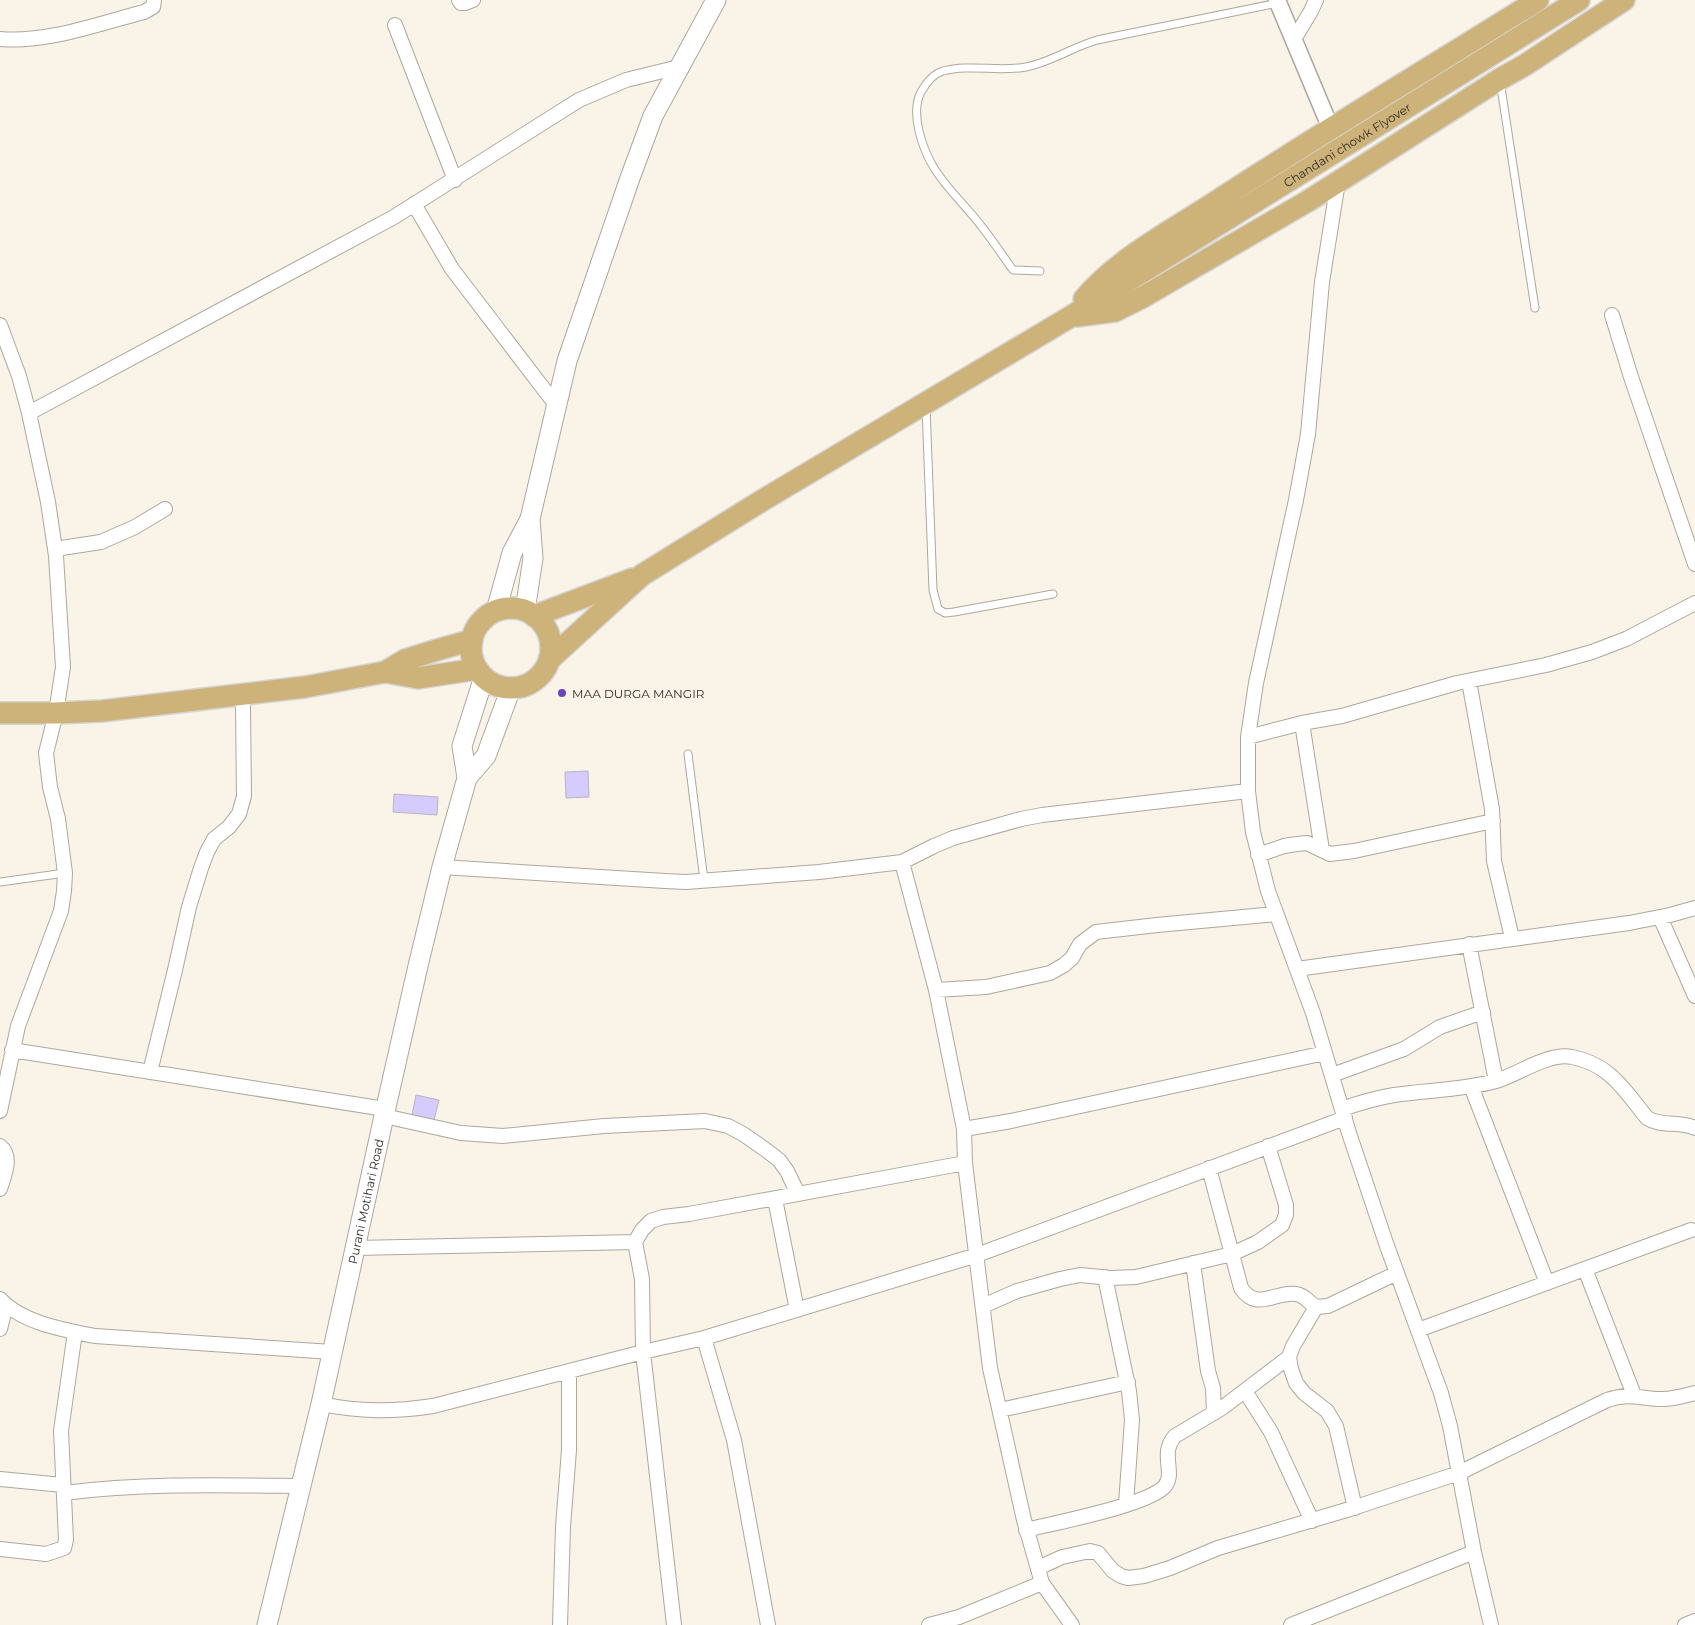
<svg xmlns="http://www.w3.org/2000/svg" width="1695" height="1625" viewBox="0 0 1695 1625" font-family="Montserrat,sans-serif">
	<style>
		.building { fill: #d5cbfd; stroke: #b8b6c2 }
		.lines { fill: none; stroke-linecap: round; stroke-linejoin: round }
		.service-casing { stroke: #aea79d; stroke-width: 9 }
		.minor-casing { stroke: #aea79d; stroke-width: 16 }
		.tertiary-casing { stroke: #aea79d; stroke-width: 19 }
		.secondary-casing { stroke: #aea79d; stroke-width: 21 }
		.primary-casing { stroke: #d5d5d4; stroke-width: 24 }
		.service { stroke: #fff; stroke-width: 7 }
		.minor { stroke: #fff; stroke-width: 14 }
		.tertiary { stroke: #fff; stroke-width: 16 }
		.secondary { stroke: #fff; stroke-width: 19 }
		.primary { stroke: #cdb279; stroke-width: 21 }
		.poi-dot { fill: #6c45be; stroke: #faf3e8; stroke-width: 2 }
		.labels { text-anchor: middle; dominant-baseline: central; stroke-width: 4.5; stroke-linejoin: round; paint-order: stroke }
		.street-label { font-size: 12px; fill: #2f2c28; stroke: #faf3e8 }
		.poi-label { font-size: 12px; fill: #2f2c28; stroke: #faf3e8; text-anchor: start }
	</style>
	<rect width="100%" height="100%" fill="#faf3e8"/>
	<path class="building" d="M588 771 589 797 566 798 565 772Z
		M394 794 438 797 437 815 393 812Z
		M416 1095 439 1100 434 1120 412 1115Z"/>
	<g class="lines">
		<defs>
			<path id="service" d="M1500 81 1535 308
				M1040 271 1013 270C1003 256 993 241 982 227 967 207 947 189 934 168 922 148 910 113 921 92 926 83 933 74 943 71 970 64 999 72 1026 67 1051 62 1073 47 1097 40L1278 3
				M926 407 933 590 938 609 945 613 954 612 1053 594
				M688 754 704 880
				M0 882 65 873"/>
			<path id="minor" d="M459 0 461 3H465L473 0
				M395 25 455 180
				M0 39C48 43 97 24 144 12L153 7 154 0
				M1293 41 1311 11 1316 0
				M1338 182 1322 282 1308 434 1296 500 1256 683 1248 737V791L1253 832 1268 891 1313 1013 1349 1133 1387 1246 1441 1393 1450 1426 1474 1552 1491 1625
				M414 204 452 269 556 405
				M1612 315 1631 377 1695 564
				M0 325 19 376 29 413 48 502 56 556 63 667 56 713 46 753 50 787 58 819 65 873 64 891 61 911 18 1026 0 1111
				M29 413 394 217 579 100 626 80 679 67
				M55 549 101 542 135 527 165 509
				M1469 681 1492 809 1494 861 1512 938
				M1302 723 1322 850
				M1248 737 1302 723 1342 716 1457 683 1546 665 1592 652 1626 639 1695 603
				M1258 855 1284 846 1297 844 1307 843 1330 854 1354 851 1493 821
				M902 862 936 990 964 1129 965 1163 990 1368 1024 1520 1042 1583 1072 1625
				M442 867 665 881 686 882 819 872 902 862 934 846 953 838 1021 819 1042 815 1248 791
				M1660 917 1695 996
				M1469 944 1496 1081
				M1297 969 1629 923 1670 915 1695 908
				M936 990 986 987 1050 973 1064 965 1072 958 1080 944 1096 932 1157 925 1276 914
				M12 1050 385 1109
				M150 1072 175 970 189 907 201 868 207 852 214 839 229 827 239 814 244 796 243 707 241 694
				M1332 1075 1404 1049 1440 1027 1483 1012
				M1471 1086 1547 1283
				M1342 1109C1359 1103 1376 1098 1394 1095 1428 1090 1463 1090 1496 1081 1519 1074 1549 1052 1572 1057 1610 1064 1625 1091 1647 1118 1661 1127 1680 1121 1695 1128
				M384 1116 461 1133 503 1136 604 1126 705 1121 728 1126 743 1134 766 1150 779 1160 787 1171 798 1194
				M964 1129 1011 1121 1325 1053
				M0 1146C13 1156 4 1176 0 1189
				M1209 1168 1241 1288C1257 1312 1275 1291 1296 1294 1305 1295 1309 1303 1316 1307L1328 1306 1397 1273
				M775 1199 797 1310
				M355 1248 635 1242
				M1193 1263 1208 1371 1213 1388 1214 1413
				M1585 1269 1634 1395
				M1105 1277 1129 1391 1132 1420 1126 1504
				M0 1299C22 1323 64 1330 95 1336L332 1352
				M983 1306 1017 1291 1060 1279 1080 1275 1111 1278 1136 1277 1232 1254 1258 1242 1282 1225 1286 1215V1205L1268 1146
				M1316 1307 1293 1346 1289 1357 1291 1369 1296 1383 1304 1393 1327 1411 1336 1426 1355 1508
				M0 1329 6 1305
				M1418 1330 1691 1230
				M704 1338 734 1440 768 1625
				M1245 1391 1271 1432 1312 1521
				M321 1404C360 1412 393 1412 433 1406L643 1352 704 1338 977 1255 1345 1118
				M1000 1410 1128 1382
				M0 1479 63 1485
				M64 1493C142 1483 222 1485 301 1486
				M1026 1530C1054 1523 1149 1505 1165 1486 1176 1472 1159 1454 1175 1436L1222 1408 1289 1357
				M0 1549 46 1554 64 1548 66 1540 61 1431 75 1332
				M1038 1568 1062 1557 1090 1551 1098 1553 1113 1571 1121 1576 1128 1578 1144 1576 1170 1568 1218 1548 1350 1509 1459 1473 1607 1400C1628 1393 1639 1398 1659 1399 1671 1400 1684 1396 1695 1393
				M560 1625 563 1527 569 1450V1371
				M674 1625 643 1352 642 1279 635 1242 642 1230 651 1221 663 1217 689 1214 965 1163
				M929 1625 959 1617 1042 1583
				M1291 1625 1474 1552
				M1685 1625 1695 1621"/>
			<path id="tertiary" d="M1277 0 1331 129"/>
			<g id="secondary">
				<path d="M496 611 512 553 530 519 567 361 630 178 653 116 716 0"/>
				<path d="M525 611 533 558 530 519"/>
				<path d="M467 778 486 756 511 688"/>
				<path id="s1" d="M267 1625 321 1404 384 1116 418 966 442 867 467 778 462 746 484 677"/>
			</g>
			<g id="primary">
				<path d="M1084 299C1117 259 1174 229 1217 201 1323 132 1431 67 1538 0"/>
				<path d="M1077 316 1115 311 1143 297 1308 201 1500 79 1525 65 1624 0"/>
				<circle cx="511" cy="648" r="40"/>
				<path d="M534 616 632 579"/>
				<path id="s2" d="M549 660 642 575 763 500 1070 317 1579 0"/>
				<path d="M385 672 418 678 477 669"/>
				<path d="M0 713H56L102 711 305 687 385 672 405 660 437 650 472 640"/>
			</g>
		</defs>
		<use href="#service" class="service-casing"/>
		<use href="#minor" class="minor-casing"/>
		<use href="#tertiary" class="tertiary-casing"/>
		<use href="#secondary" class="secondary-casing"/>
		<use href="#primary" class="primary-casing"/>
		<use href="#service" class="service"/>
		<use href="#minor" class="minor"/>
		<use href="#tertiary" class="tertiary"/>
		<use href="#secondary" class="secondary"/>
		<use href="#primary" class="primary"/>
	</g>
	<circle class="poi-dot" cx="562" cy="693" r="5"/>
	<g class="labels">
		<g class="street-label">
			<text stroke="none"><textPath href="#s2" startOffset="952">Chandani chowk Flyover</textPath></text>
			<text stroke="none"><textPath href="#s1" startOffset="435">Purani Motihari Road</textPath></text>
		</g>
		<g class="poi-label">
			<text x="572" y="693">MAA DURGA MANGIR</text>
		</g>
	</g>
</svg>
